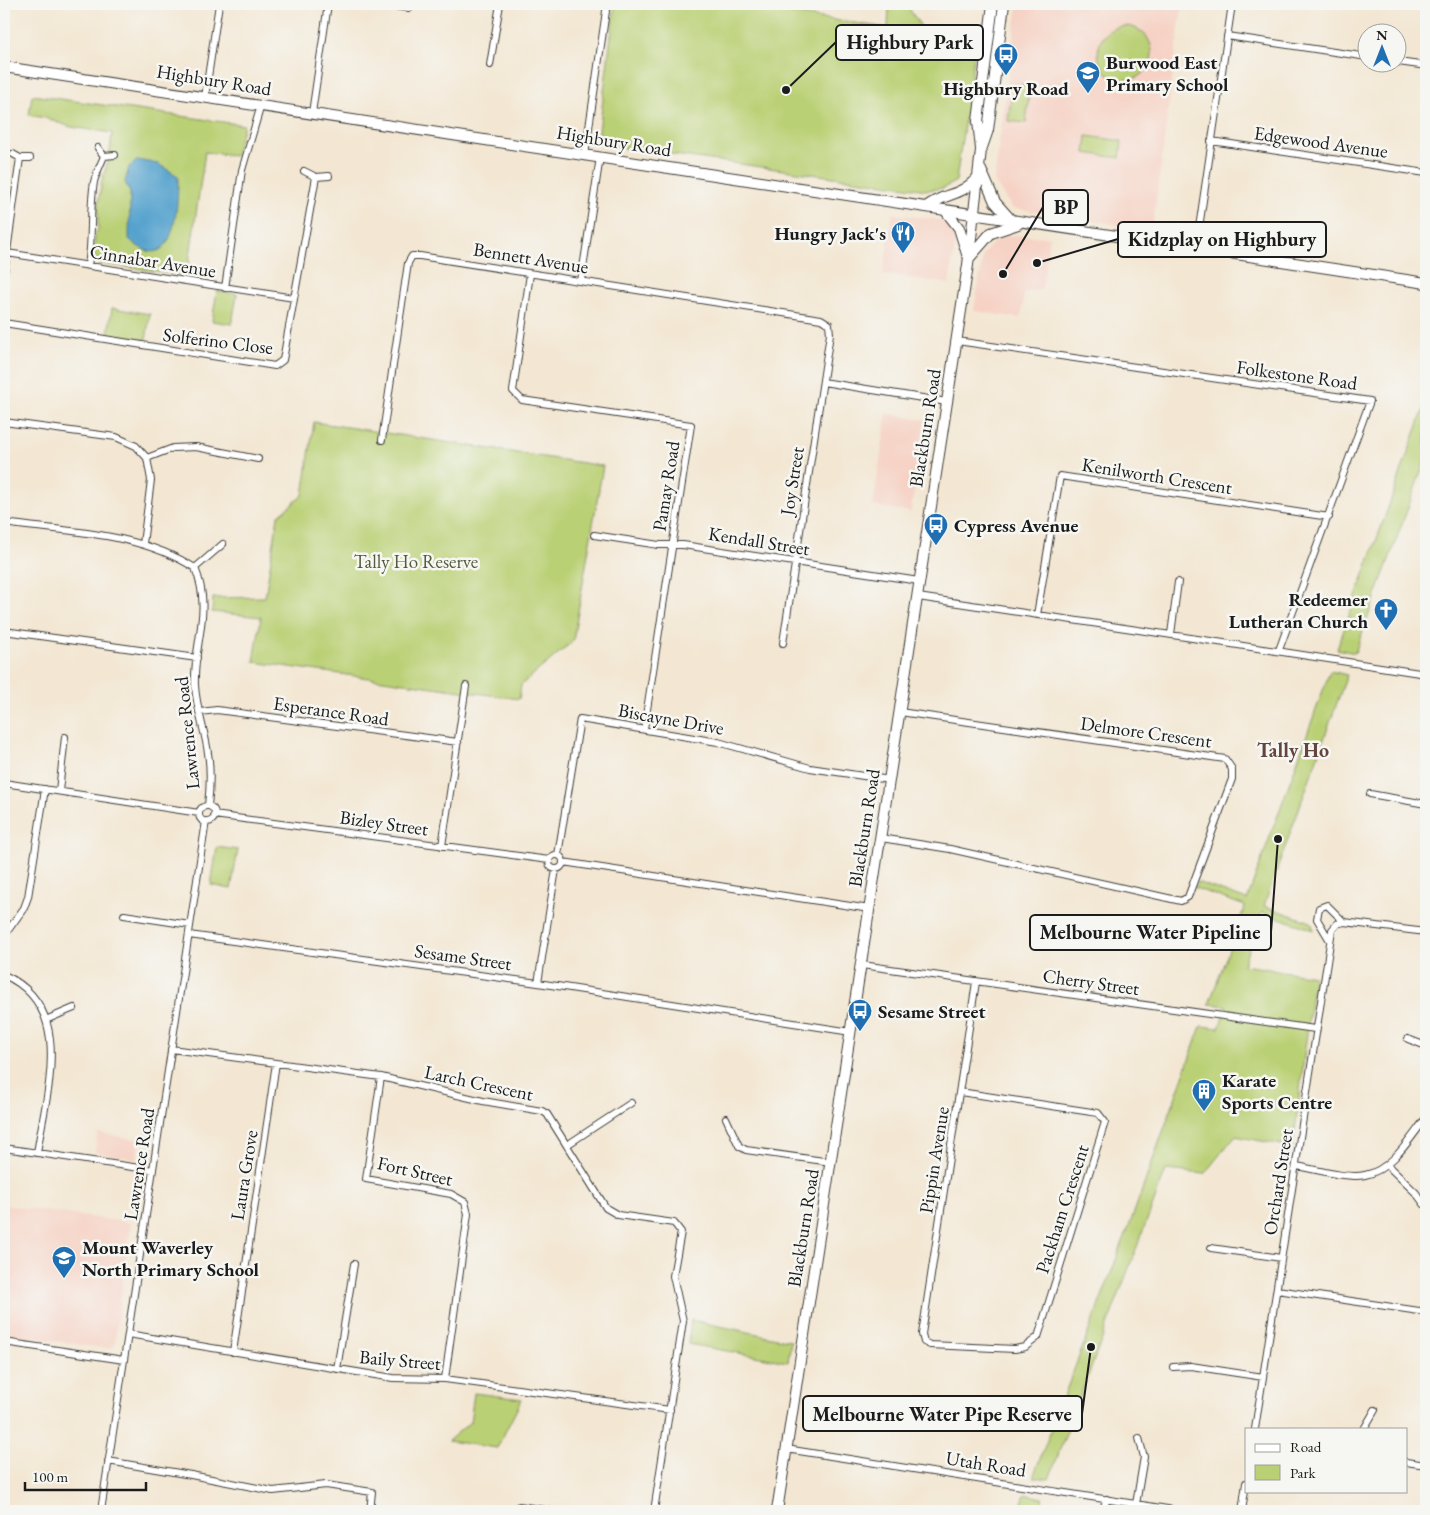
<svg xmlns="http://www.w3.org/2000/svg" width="1430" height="1515" viewBox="0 0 1430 1515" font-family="'EB Garamond',serif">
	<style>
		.built { fill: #f6d2c4 }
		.green { fill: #bad074; stroke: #6b7648 }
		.water { fill: #55a2ce; stroke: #385f75 }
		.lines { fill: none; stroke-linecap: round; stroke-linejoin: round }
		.street-casing { stroke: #3c3a37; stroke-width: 8 }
		.primary-casing { stroke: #3c3a37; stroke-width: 12 }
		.street { stroke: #fff; stroke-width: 6 }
		.primary { stroke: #fff; stroke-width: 10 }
		.labels { text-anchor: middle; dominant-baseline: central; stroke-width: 5; stroke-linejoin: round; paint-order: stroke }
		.poi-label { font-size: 19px; font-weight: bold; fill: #1c1c1c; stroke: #f6f6f2; text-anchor: start }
		.street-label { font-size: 19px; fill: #1c1c1c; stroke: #f6f6f2 }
		.park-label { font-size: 19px; fill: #535b3b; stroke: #f6f6f2 }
		.neighbourhood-label { font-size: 20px; font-weight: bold; fill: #64463f; stroke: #f6f6f2 }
		.leader { fill: none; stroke: #1c1c1c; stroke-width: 2 }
		.callout-dot { fill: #1c1c1c; stroke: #f6f6f2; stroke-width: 2 }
		.callout { fill: #f6f6f2; stroke: #1c1c1c; stroke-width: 2 }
		.callout-label { font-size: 20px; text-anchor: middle; font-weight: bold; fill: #1c1c1c }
	</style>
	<rect width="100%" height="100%" fill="#f6f6f2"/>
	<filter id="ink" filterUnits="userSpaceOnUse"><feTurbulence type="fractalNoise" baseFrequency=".02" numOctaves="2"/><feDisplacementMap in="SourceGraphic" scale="10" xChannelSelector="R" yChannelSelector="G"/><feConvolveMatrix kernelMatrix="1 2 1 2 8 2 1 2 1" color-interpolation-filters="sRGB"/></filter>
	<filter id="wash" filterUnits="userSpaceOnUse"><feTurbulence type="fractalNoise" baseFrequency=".0096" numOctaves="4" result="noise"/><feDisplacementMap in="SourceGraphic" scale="20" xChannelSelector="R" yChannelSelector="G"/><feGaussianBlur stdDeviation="1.12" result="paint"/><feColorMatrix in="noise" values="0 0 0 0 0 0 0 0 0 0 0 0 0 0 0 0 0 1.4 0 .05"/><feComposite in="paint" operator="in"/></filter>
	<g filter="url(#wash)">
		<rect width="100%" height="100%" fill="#f3e7d3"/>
		<path class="built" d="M1018 4H1165L1182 6 1152 230 1012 208 994 181Z
			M893 214 940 220 950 227 956 239 949 284 883 274Z
			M1014 235 1050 237 1042 289 1024 293 1021 318 974 311 983 255 993 243 1002 237Z
			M887 414 925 420 911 512 873 506Z
			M98 1133 139 1140 136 1159 95 1152Z
			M4 1205 131 1223 114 1346 110 1349 4 1333Z"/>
		<path class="green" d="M615 4H727L888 28 889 4H906L926 34 976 42 956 181 944 188 928 190 602 145 598 139Z
			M1098 53a27 27 0 1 1 54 0a27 27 0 1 1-54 0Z
			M1013 84 1030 86 1026 123 1008 121Z
			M32 95 244 125 235 156 205 152 187 276 99 263 94 257 95 234 98 230V204L102 180 109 158 112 133 71 127 45 118 29 115Z
			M1087 136 1122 141 1120 158 1085 153Z
			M217 291 237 294 232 324 212 321Z
			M112 308 150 314 146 340 108 334Z
			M1426 403V457L1418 480 1355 653 1337 649Z
			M314 422 603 466 573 641 521 685 519 699 254 662 261 617 212 612 213 598 265 597 278 516 303 495Z
			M1330 671 1347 675 1264 906 1311 922 1314 930 1262 912 1243 965 1314 976 1293 1147 1235 1136 1204 1174 1166 1170 1049 1479 1033 1477 1132 1218 1201 1026 1219 1028 1227 1006 1209 1004 1245 906 1195 888 1197 882 1247 900Z
			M217 847 238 850 231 889 211 885Z
			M691 1320 791 1341 788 1362 688 1344Z
			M474 1393 522 1399 497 1448 448 1441 470 1422Z
			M1025 1494 1043 1498 1038 1511H1019Z"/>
		<path class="water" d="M138 160 158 164 178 176C178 204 176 282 129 239L130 193 125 182 129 167Z"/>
	</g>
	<g filter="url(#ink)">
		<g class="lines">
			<defs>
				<path id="street" d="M377 4 409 8
					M1227 36 1368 57
					M1398 62 1420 65
					M490 65 500 4
					M205 97 219 4
					M312 113 328 4
					M1211 141 1426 173
					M98 148 104 156 115 155
					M13 154 20 158H30
					M585 155 607 4
					M304 171 316 177 329 176
					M1196 248 1232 4
					M7 253 294 298
					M88 265C93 238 89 209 94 182 96 173 101 164 104 156
					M4 273 20 158
					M530 274 513 391 522 400 691 425 644 729
					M581 281 600 157
					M225 288 242 170 261 105
					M4 323 275 366 283 360 316 177
					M957 341 1370 401 1279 650
					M823 382 947 402
					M4 422 116 437 136 446 147 458 151 480 143 544
					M382 440 408 263 412 256H420L821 319 829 324 830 334 783 643
					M147 458 173 448 196 447 258 459
					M4 523C68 532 139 532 195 568
					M594 535 659 545H683L919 581
					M195 568C213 611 193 643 195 685 196 708 205 730 208 753 211 771 210 788 208 806
					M195 568 223 544
					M918 597C1087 623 1257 647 1426 674
					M1037 615 1060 476 1329 517
					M4 631 197 658
					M1171 634 1178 582
					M200 712 217 710 458 742
					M4 783 199 813
					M59 791 65 737
					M1370 794 1426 804
					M199 814a8 8 0 1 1 16 0a8 8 0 1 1-16 0Z
					M214 815 549 860
					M881 838 950 849 1181 901 1188 897 1232 779V769L1225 759 900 712
					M442 846 466 686
					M549 862a7 7 0 1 1 14 0a7 7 0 1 1-14 0Z
					M558 855 580 719 718 742 810 768 890 780
					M563 862 870 909
					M124 915 190 925
					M189 935 538 983 851 1032
					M4 936 24 908 28 897 45 789
					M1329 939 1317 919 1319 908 1327 905 1344 922
					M862 965 1315 1029
					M4 975C76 1007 46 1093 37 1153
					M538 983 556 869
					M48 1019 74 1008
					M1408 1039 1426 1046
					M171 1049 381 1077 483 1101 542 1111 547 1114 606 1208 618 1215 674 1223 681 1232 673 1276 683 1321 654 1511
					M381 1077 366 1179 451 1194 465 1202 468 1214 445 1379
					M960 1092 1098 1113 1105 1122 1038 1337 1025 1347 1015 1349 930 1345 924 1342 922 1334 976 982
					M726 1118 739 1146 746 1150 831 1162
					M567 1145 631 1103
					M4 1148 153 1170
					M1387 1165 1416 1193 1424 1204
					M1296 1166C1315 1169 1346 1179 1365 1175 1392 1170 1410 1138 1426 1118
					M1211 1248 1281 1258
					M1277 1290 1426 1312
					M128 1334 393 1378 445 1379 670 1410
					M4 1342 124 1360
					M233 1352 276 1063
					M1173 1367 1191 1366 1263 1377
					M337 1369 354 1264
					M1255 1429 1332 930 1337 924 1344 922 1426 932
					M1364 1429 1375 1410
					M786 1449 1180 1511
					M108 1461 191 1475 273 1491 326 1485 372 1492 370 1511
					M1406 1462 1426 1465
					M1136 1504 1144 1457 1139 1438
					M101 1511 206 821
					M509 1511 519 1506 552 1511
					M1102 1511 1107 1499
					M1242 1511 1246 1483"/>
				<path id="primary" d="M4 67 1426 283
					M981 149 978 121 993 4
					M981 170 995 202 1011 220
					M926 207C947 191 960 198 979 176
					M945 210 959 228 967 254
					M970 257 991 233 1018 224
					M777 1511 968 265 981 150 988 130 1004 4"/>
			</defs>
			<use href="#street" class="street-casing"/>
			<use href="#primary" class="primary-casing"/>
			<use href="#street" class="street"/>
			<use href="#primary" class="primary"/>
		</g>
	</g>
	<defs>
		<symbol id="bus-pin" viewBox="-11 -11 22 30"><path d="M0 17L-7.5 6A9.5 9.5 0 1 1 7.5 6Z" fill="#1f6fb2" stroke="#f6f6f2"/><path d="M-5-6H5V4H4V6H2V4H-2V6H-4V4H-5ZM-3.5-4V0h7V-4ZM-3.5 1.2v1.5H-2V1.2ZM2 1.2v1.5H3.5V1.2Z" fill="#fff"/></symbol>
		<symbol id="school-pin" viewBox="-11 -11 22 30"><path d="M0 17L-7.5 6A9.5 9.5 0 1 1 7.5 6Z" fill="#1f6fb2" stroke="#f6f6f2"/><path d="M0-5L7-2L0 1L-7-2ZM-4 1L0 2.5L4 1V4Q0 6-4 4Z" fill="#fff"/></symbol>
		<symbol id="restaurant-pin" viewBox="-11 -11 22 30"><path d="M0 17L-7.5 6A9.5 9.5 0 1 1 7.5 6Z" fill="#1f6fb2" stroke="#f6f6f2"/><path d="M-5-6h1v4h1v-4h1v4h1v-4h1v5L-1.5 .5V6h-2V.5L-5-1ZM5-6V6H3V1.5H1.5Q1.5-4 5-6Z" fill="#fff"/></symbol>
		<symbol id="church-pin" viewBox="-11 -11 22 30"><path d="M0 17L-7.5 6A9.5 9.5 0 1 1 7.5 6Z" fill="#1f6fb2" stroke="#f6f6f2"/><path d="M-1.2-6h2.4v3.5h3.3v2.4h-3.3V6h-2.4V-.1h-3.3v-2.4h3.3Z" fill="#fff"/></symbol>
		<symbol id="building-pin" viewBox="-11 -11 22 30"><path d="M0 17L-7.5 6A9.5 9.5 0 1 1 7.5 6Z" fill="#1f6fb2" stroke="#f6f6f2"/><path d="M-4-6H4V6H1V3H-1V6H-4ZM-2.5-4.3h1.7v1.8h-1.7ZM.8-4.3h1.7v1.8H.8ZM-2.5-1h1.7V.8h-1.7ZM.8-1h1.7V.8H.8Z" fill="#fff"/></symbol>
	</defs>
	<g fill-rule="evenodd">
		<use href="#bus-pin" x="992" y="41" width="28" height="38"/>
		<use href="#school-pin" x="1074" y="59" width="28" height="38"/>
		<use href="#restaurant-pin" x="889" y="219" width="28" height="38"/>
		<use href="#bus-pin" x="922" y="511" width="28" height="38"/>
		<use href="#church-pin" x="1372" y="596" width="28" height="38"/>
		<use href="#bus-pin" x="846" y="997" width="28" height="38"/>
		<use href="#building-pin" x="1190" y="1077" width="28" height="38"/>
		<use href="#school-pin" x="50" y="1244" width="28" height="38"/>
	</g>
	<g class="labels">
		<g class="poi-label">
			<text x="1106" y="62">Burwood East<tspan x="1106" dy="22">Primary School</tspan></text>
			<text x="1006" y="88" text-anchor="middle">Highbury Road</text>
			<text x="886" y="233" text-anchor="end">Hungry Jack's</text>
			<text x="954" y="525">Cypress Avenue</text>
			<text x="1368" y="599" text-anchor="end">Redeemer<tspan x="1368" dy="22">Lutheran Church</tspan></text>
			<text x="878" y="1011">Sesame Street</text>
			<text x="1222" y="1080">Karate<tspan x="1222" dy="22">Sports Centre</tspan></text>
			<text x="82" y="1247">Mount Waverley<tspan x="82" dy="22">North Primary School</tspan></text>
		</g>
		<g class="street-label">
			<text transform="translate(214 80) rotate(9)">Highbury Road</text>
			<text transform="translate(614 141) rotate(9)">Highbury Road</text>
			<text transform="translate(1321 142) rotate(8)">Edgewood Avenue</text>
			<text transform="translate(531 258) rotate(9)">Bennett Avenue</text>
			<text transform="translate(153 261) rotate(9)">Cinnabar Avenue</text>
			<text transform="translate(218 341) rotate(7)">Solferino Close</text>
			<text transform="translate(1297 375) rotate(8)">Folkestone Road</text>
			<text transform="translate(925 428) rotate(-81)">Blackburn Road</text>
			<text transform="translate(1157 476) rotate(9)">Kenilworth Crescent</text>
			<text transform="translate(792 481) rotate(-81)">Joy Street</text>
			<text transform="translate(666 486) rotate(-81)">Pamay Road</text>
			<text transform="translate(759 541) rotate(9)">Kendall Street</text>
			<text transform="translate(331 711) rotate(8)">Esperance Road</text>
			<text transform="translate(671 719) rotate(10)">Biscayne Drive</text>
			<text transform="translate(1146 732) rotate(8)">Delmore Crescent</text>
			<text transform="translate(187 733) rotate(-96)">Lawrence Road</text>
			<text transform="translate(384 823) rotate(8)">Bizley Street</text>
			<text transform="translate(864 828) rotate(-81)">Blackburn Road</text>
			<text transform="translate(463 957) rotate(8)">Sesame Street</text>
			<text transform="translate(1091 982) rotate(8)">Cherry Street</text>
			<text transform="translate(479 1083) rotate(12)">Larch Crescent</text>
			<text transform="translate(934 1160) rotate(-81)">Pippin Avenue</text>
			<text transform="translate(139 1164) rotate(-81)">Lawrence Road</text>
			<text transform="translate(415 1171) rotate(13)">Fort Street</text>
			<text transform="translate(244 1175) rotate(-81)">Laura Grove</text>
			<text transform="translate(1278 1182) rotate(-81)">Orchard Street</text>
			<text transform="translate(1062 1209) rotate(-72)">Packham Crescent</text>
			<text transform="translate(803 1228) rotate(-81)">Blackburn Road</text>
			<text transform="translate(400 1360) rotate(5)">Baily Street</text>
			<text transform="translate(986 1464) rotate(9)">Utah Road</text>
		</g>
		<g class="park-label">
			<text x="416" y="561">Tally Ho Reserve</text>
		</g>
		<g class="neighbourhood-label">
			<text x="1293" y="750">Tally Ho</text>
		</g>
	</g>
	<path class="leader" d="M786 90L836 42M1003 274L1043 207M1037 263L1118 239M1278 839L1271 932M1091 1347L1082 1414"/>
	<g class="callout-dot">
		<circle cx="786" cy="90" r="5"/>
		<circle cx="1003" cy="274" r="5"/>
		<circle cx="1037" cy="263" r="5"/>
		<circle cx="1278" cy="839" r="5"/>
		<circle cx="1091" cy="1347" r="5"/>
	</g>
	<g class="callout">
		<rect x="836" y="25" width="147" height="35" rx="5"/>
		<rect x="1043" y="190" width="45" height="35" rx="5"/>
		<rect x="1118" y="222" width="208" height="35" rx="5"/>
		<rect x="1030" y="915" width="241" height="35" rx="5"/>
		<rect x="803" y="1396" width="279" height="35" rx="5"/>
	</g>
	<g class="callout-label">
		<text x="910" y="49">Highbury Park</text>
		<text x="1066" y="214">BP</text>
		<text x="1222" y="246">Kidzplay on Highbury</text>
		<text x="1150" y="939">Melbourne Water Pipeline</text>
		<text x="942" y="1421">Melbourne Water Pipe Reserve</text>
	</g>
	<rect width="1430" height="1515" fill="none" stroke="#f6f6f2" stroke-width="20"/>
	<rect x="1245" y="1428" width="162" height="65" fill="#f6f6f2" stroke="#9f9f9c"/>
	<rect x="1255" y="1444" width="25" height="8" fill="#ffffff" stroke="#9f9f9c"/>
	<text x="1290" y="1452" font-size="15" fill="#1c1c1c">Road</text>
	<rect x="1255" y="1465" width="25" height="15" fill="#bad074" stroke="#9f9f9c"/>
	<text x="1290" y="1478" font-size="15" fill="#1c1c1c">Park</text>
	<g transform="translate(1382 48)"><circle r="24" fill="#f6f6f2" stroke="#9f9f9c"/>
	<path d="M0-4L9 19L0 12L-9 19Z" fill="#1f6fb2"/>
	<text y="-8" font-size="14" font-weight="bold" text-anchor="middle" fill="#1c1c1c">N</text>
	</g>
	<path d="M25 1482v8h121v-8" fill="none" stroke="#1c1c1c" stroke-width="2.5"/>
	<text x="32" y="1482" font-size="15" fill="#1c1c1c" stroke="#f6f6f2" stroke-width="4" paint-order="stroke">100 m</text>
</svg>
